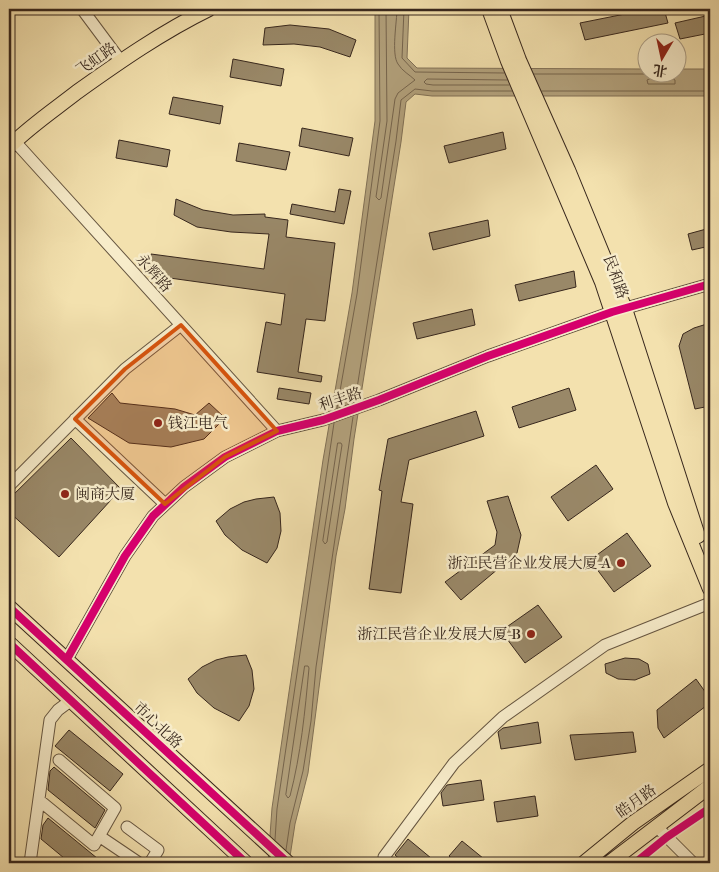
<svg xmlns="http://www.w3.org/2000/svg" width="719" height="872" viewBox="0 0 719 872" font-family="'IM FELL French Canon','Noto Serif SC',serif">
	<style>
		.water { fill: #b3a27d; stroke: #817157 }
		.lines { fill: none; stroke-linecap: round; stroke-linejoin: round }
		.shore { stroke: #75644d; stroke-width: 1 }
		.building { fill: #998868; stroke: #37271d }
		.minor-casing { stroke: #665641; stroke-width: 13 }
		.major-casing { stroke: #37271d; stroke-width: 16 }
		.minor { stroke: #f7ecca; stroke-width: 11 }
		.major { stroke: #f3e1ae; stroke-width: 14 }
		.cycleway-casing { stroke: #f7ecca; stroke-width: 11 }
		.cycleway { stroke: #d6006c; stroke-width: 8 }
		.marked { fill: #d6540e; fill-opacity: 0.2; stroke: #d6540e; stroke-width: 4; stroke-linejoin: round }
		.poi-dot { fill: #8f2418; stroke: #f7ecca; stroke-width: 2 }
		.labels { text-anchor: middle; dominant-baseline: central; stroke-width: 5; stroke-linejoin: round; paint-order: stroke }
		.street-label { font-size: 15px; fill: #37271d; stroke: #f7ecca }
		.poi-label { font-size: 15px; fill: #37271d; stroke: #f7ecca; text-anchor: start }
	</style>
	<rect width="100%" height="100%" fill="#f3e1ae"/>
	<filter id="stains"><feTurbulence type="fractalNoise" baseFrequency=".004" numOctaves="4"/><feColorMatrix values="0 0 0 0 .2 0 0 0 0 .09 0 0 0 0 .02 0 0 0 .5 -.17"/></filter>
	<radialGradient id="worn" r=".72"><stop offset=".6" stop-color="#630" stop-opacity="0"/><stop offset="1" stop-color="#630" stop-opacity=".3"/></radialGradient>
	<path class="water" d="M375 9H409L407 58 417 68 646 69V72H676L677 69H710V96H432L415 94 406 102 401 142 354 439 345 509 336 556 308 773 295 824 289 863H268L272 808 323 460 352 293 375 121Z"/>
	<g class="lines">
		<path class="shore" d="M386 9 387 121 376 197 379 200 381 198 395 99 398 93 415 80C410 75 402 71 398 64 391 54 397 21 397 9
			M404 9 402 58 415 72 504 73
			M657 72 654 77 647 80 648 84H675V80L669 77 666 72
			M534 74H645L649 72
			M507 80 427 79 424 82 426 84 433 85H509
			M542 91H710
			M355 401 396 141 401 100 415 89 432 91H512
			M337 408 357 294 380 121 379 9
			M338 443H341L342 445 327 542 325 544 323 541Z
			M305 666H308L309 668C305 711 301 754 290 796L288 798 286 795Z
			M275 840 277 809 334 423
			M286 850 290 823 303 771 311 721 316 667 353 417"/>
	</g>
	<path class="building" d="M650 9H664L668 23 585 40 580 23Z
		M710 15V33L680 39 675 23Z
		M290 25 329 29 356 40 350 57 320 47 294 44 263 45 265 28Z
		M233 59 284 69 281 86 230 77Z
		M173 97 223 106 220 124 169 114Z
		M302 128 353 138 349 156 299 146Z
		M503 132 506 149 449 163 444 146Z
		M119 140 170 150 167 167 116 158Z
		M239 143 290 152 286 170 236 161Z
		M339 189 351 191 344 224 290 214 292 204 335 212Z
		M176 199 203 210 233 215 265 214V217L288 220 286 237 335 243 325 321 306 319 298 372 322 376 321 382 257 372 266 322 281 325 285 294 148 275 151 254 264 269 269 234 231 232 197 227 174 215Z
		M488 220 490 236 433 250 429 233Z
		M710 228V246L692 250 688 234Z
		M574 271 576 287 519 301 515 285Z
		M472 309 475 325 417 339 413 323Z
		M710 323V406L695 409 679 346 683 334 694 328Z
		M279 388 311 393 309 404 277 399Z
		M569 388 576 410 519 428 512 407Z
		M112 393 120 403 175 409 195 415 209 403 225 418 204 439 171 447 129 443 88 418Z
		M476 411 484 436 409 460 401 502 413 504 401 593 369 589 382 491 379 490 388 439Z
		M71 438 121 489 59 557 9 512V499Z
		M596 465 613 489 568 521 551 497Z
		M508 496 521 535 517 553 461 600 445 582 495 545 497 532 487 501Z
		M274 497 280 513 281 531 277 548 267 563 242 550 225 535 216 521 230 509 244 502 256 499Z
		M627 533 651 566 614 592 590 560Z
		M538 605 562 637 525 663 501 631Z
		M246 655 252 670 254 689 249 706 239 721 214 708 197 693 188 679 202 667 216 660 228 657Z
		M625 658 639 659 648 664 650 674 635 680 618 679 606 673 605 664Z
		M696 679 706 693V706L664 738 658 728 657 710Z
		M538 722 541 743 501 749 498 732 503 728Z
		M69 730 123 774 110 791 55 746Z
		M633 732 636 752 575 760 570 735Z
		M54 767 105 810 95 828 48 790 50 771Z
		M481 780 484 800 443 806 441 793 447 785Z
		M535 796 538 816 497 822 494 802Z
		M48 818 103 863H70L41 839 43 825Z
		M408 839 437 863H404L395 855Z
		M462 841 489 863H457L449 856Z"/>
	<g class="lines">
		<defs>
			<path id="minor" d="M82 9 117 56
				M9 135 277 431
				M75 419 165 504
				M9 486 125 369 181 325
				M67 659 125 556 153 516 184 487 225 457 277 431 323 420 379 400 488 356 612 312 710 284
				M39 800 94 845 115 808 59 760
				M656 826 693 863
				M127 827 158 850 150 863
				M99 836 139 863
				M384 857 454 763 503 717 605 645 710 603
				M30 863 50 720 58 710 70 701"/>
			<path id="major" d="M489 9 508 61 602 282 675 503 710 589
				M500 9 519 60 568 170 625 309 698 536
				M9 147C30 126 54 110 77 92 119 62 162 32 209 9
				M9 607 288 863
				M9 643 246 863
				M584 863 633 823 710 769
				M609 863 710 786"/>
		</defs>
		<use href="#minor" class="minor-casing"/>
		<use href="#major" class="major-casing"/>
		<use href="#minor" class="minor"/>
		<use href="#major" class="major"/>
		<defs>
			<path id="cycleway" d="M9 607 288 863
				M9 643 246 863
				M67 659 125 556 153 516 184 487 225 457 277 431 323 420 379 400 488 356 612 312 710 284
				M635 863 667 837 710 808"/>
		</defs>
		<use href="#cycleway" class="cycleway-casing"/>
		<use href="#cycleway" class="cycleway"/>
	</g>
	<path class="marked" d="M181 325 277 431 225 457 165 504 75 419 125 369Z"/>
	<g class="poi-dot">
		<circle cx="158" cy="423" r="5"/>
		<circle cx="65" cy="494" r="5"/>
		<circle cx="621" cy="563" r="5"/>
		<circle cx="531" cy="634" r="5"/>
	</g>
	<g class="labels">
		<g class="street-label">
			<text transform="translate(96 59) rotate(-35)">飞虹路</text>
			<text transform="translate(154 273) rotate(48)">永辉路</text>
			<text transform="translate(616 277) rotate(70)">民和路</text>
			<text transform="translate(340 399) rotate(-18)">利丰路</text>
			<text transform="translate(158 725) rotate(43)">市心北路</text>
			<text transform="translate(636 801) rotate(-36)">皓月路</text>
		</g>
		<g class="poi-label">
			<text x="168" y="423">钱江电气</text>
			<text x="75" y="494">闽商大厦</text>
			<text x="611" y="563" text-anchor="end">浙江民营企业发展大厦-A</text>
			<text x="521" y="634" text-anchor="end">浙江民营企业发展大厦-B</text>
		</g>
	</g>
	<rect width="719" height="872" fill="none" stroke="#f3e1ae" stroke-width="30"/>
	<rect x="10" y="10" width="699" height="852" fill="none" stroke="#37271d" stroke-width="2.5"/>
	<rect x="15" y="15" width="689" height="842" fill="none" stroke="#37271d"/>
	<g transform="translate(662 58) rotate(189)"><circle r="24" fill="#f7ecca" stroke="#aa9d85"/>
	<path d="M0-4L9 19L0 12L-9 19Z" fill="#8f2418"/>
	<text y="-8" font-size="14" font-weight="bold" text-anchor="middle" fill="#37271d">北</text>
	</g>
	<rect width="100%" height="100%" filter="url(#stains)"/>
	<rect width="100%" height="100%" fill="url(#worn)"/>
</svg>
